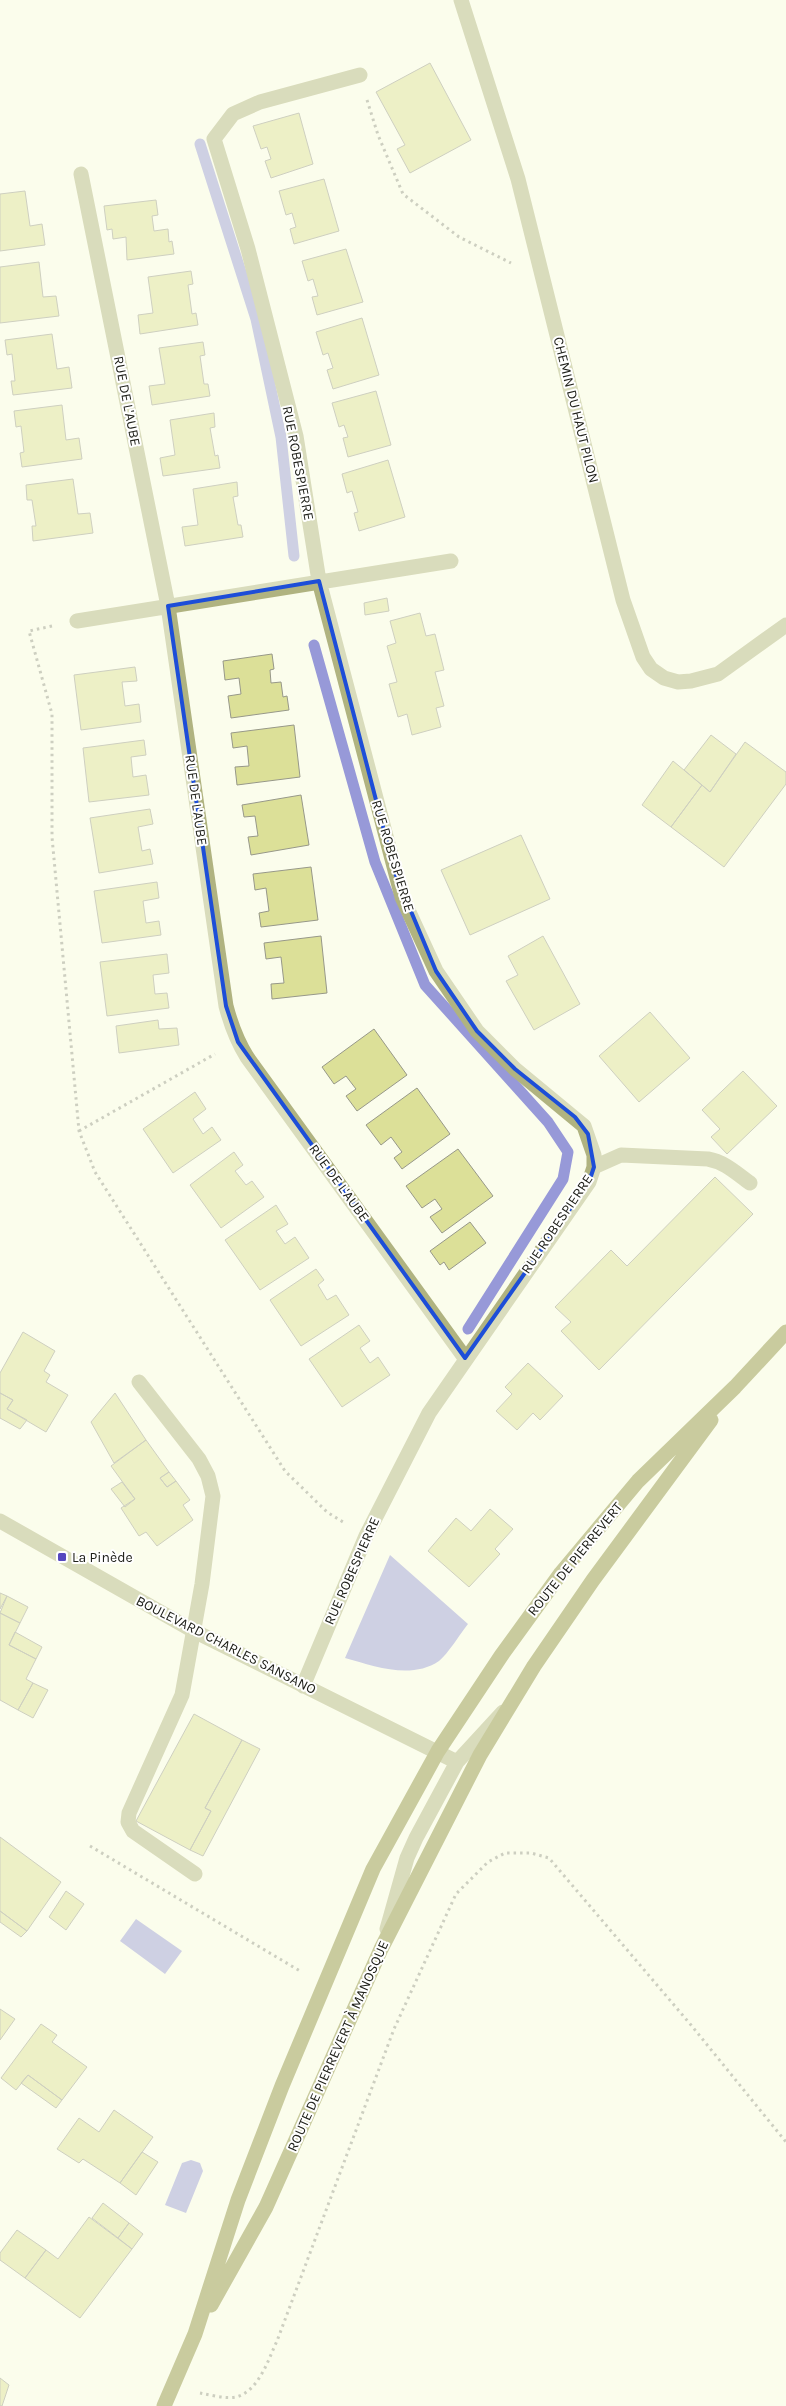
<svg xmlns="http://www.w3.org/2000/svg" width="786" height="2406" viewBox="0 0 786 2406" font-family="Karla,sans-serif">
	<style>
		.water { fill: #9799d8 }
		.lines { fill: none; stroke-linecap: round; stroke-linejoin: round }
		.stream { stroke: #9799d8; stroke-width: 11 }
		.building { fill: #dce098; stroke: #979889 }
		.path { stroke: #95978b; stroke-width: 3; stroke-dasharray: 2.5 4; stroke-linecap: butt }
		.lane { stroke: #b0b380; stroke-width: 15 }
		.street { stroke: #b0b380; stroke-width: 15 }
		.secondary { stroke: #8c8f3e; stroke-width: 15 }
		.marked { fill: none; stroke: #1d4ed8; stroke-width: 4; stroke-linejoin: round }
		.poi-dot { fill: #5547bf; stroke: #fff; stroke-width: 2 }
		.labels { text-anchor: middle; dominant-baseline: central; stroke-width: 4; stroke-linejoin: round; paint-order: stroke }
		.street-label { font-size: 14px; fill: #20211b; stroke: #fff }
		.poi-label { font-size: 14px; fill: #20211b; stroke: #fff; text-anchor: start }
	</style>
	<rect width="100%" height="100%" fill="#fbfdec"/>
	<path class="water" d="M390 1555 468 1624C460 1634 448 1654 439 1661 411 1680 374 1666 345 1658Z
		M136 1919 182 1951 165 1974 120 1941Z
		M191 2160 200 2163 203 2171 186 2213 165 2205 182 2163Z"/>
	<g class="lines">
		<path class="stream" d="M200 144 256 319 281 437 294 556
			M314 645 375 862 425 985 548 1122 568 1152 563 1179 468 1329"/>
	</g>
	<path class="building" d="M430 63 471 140 410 173 397 149 405 145 376 92Z
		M299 113 313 164 271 178 265 161 271 159 267 147 261 149 253 126Z
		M324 179 339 231 294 244 290 229 296 227 292 213 286 215 279 191Z
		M25 191 30 226 42 224 45 245 0 251V194Z
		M156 200 158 215 152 216 154 231 168 229 169 242 172 241 174 254 127 260 126 237 113 239 112 229 107 230 104 206Z
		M346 249 363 302 317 315 312 297 318 296 313 279 308 281 302 261Z
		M39 262 43 297 56 296 59 316 0 323V267Z
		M191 271 193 284 188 285 192 314 196 313 198 325 140 334 138 315 153 313 148 277Z
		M362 318 379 375 333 389 327 370 333 368 328 353 323 355 316 332Z
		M52 334 57 369 69 367 72 388 13 395 11 381H15L12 354 7 355 5 340Z
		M203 342 205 355 200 356 204 384H208L210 396 152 405 149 386 165 384 159 348Z
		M376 391 391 445 348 457 343 438 348 437 344 425 339 427 332 403Z
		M62 405 66 440 79 438 82 459 22 467 20 453 24 452 21 426 16 427 14 411Z
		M214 413 215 427 210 428 215 456 218 455 220 468 163 476 160 458 175 455 170 420Z
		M388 460 405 517 359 531 354 513 358 512 352 491 347 493 342 474Z
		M73 479 78 514 90 513 93 533 33 541 32 526H36L32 500H27L26 485Z
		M237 482 238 496 233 497 238 525H241L243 537 185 546 182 527 198 525 193 489Z
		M387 598 389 611 365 615 364 603Z
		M420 613 426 636 435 634 444 670 435 672 444 706 436 708 441 727 412 735 407 714 398 717 389 684 397 682 387 646 396 643 390 621Z
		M272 654 274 669 270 670 271 683 281 682 283 697 287 696 289 710 231 718 228 696 241 694 239 678 225 680 223 661Z
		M135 667 137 681 122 682 125 706 139 704 141 722 81 730 74 675Z
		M294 725 300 777 237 785 235 767 249 766 247 746 233 748 231 733Z
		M711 735 736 754 710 792 684 770Z
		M144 740 146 755 131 757 133 777 146 775 149 795 89 802 83 748Z
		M745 742 786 772V784L724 867 671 827 702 785 710 792Z
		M673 761 702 785 671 827 642 805Z
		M301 795 309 845 251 855 248 837 258 836 255 816 244 817 242 805Z
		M150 809 153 824 138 827 142 851 150 849 153 864 99 873 90 818Z
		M521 835 550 899 470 935 441 870Z
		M311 867 318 920 261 927 259 913 269 911 266 888 255 890 253 874Z
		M157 882 159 898 143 901 146 923 159 921 161 935 102 943 94 891Z
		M321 936 327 993 272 999 271 984 284 983 281 957 266 959 264 943Z
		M543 936 580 1004 534 1030 506 981 518 975 508 956Z
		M167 954 169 973 153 975 155 994 167 993 169 1008 107 1016 100 962Z
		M650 1012 690 1058 639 1102 599 1056Z
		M158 1020 159 1029 177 1028 179 1045 119 1053 116 1026Z
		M374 1029 407 1075 357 1111 346 1096 356 1089 346 1076 334 1084 322 1067Z
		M743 1071 777 1106 727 1154 711 1137 720 1129 702 1110Z
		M417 1088 450 1134 402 1169 394 1158 402 1152 391 1137 381 1145 366 1125Z
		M195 1092 206 1109 193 1119 203 1134 212 1127 221 1140 173 1173 143 1129Z
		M458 1149 493 1196 442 1233 430 1217 442 1209 435 1199 422 1208 406 1186Z
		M234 1152 243 1165 235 1171 246 1185 252 1181 264 1197 221 1228 190 1185Z
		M715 1177 753 1214 599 1370 561 1331 571 1322 555 1307 611 1250 627 1266Z
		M276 1205 288 1224 276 1231 285 1244 295 1237 309 1258 260 1290 225 1240Z
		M470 1222 486 1243 449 1270 444 1262 440 1265 430 1251Z
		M316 1269 324 1280 318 1285 327 1300 336 1295 349 1315 301 1346 270 1300Z
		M359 1325 370 1341 360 1348 370 1363 378 1357 390 1375 342 1407 309 1359Z
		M23 1332 55 1351 44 1371 50 1375 46 1382 68 1395 46 1432 7 1409 13 1400 0 1393V1373Z
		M528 1363 563 1396 540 1420 533 1413 517 1430 496 1411 512 1394 505 1387Z
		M0 1393 13 1400 7 1409 27 1420 20 1429 0 1418Z
		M115 1393 146 1440 114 1463 91 1422Z
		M146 1440 169 1472 160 1478 167 1487 176 1481 190 1500 183 1505 193 1520 157 1546 146 1532 139 1536 121 1508 135 1499 111 1466Z
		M169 1472 176 1481 167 1487 160 1478Z
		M122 1482 135 1499 125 1507 111 1489Z
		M490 1509 513 1529 495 1549 500 1554 469 1587 428 1551 456 1518 471 1531Z
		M0 1593 7 1596 0 1609Z
		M7 1596 28 1607 20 1623 0 1613Z
		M0 1613 20 1623 9 1645 36 1659 26 1679 33 1683 18 1710 0 1700Z
		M15 1632 42 1647 36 1659 9 1645Z
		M33 1683 48 1690 33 1718 18 1710Z
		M194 1714 242 1740 205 1808 211 1811 190 1850 136 1821Z
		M242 1740 260 1749 203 1856 190 1850 211 1811 205 1808Z
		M0 1837 61 1882 27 1931 0 1911Z
		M66 1891 84 1904 66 1930 49 1917Z
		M0 1911 27 1931 21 1937 0 1922Z
		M0 2009 15 2019 0 2040Z
		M41 2024 57 2035 52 2042 87 2067 62 2100 28 2075 16 2090 1 2078Z
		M28 2075 62 2100 56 2108 21 2083Z
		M114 2110 153 2137 120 2183 83 2159 79 2163 57 2149 79 2118 99 2132Z
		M142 2152 158 2162 136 2195 120 2183Z
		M103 2203 129 2223 118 2238 92 2218Z
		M89 2217 132 2249 80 2318 25 2278 46 2250 58 2259Z
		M129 2223 143 2234 132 2249 118 2238Z
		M17 2230 46 2250 25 2278 0 2260V2253Z
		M0 2378 9 2385 2 2406H0Z"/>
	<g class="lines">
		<path class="path" d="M367 100 378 135 403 194 459 237 511 263
			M52 626 29 631 52 714V837L79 1131 95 1172 285 1471 327 1512 343 1522
			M79 1131 215 1054
			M90 1846 300 1971
			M200 2393C211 2395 225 2399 236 2397 259 2391 268 2360 277 2341L394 2029 456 1894 488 1862 505 1853H531L549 1858 691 2025 786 2142"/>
		<path class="lane" d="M139 1382 199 1459 208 1476 213 1496 202 1584 182 1695 129 1813 128 1822 133 1831 195 1874"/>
		<path class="street" d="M461 0 518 179 623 600 643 657 651 669 664 678 678 682 691 681 718 674 786 625
			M81 174 168 606 226 1006C231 1025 237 1041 247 1057L465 1358
			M77 621 451 561
			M594 1167 621 1155 708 1159C725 1162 737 1174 750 1183
			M0 1521 192 1630 457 1762
			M303 1686 366 1536 429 1413 589 1182 594 1167V1155L584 1126 515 1069 477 1031 436 971 402 897 319 581 296 436 248 249 214 139 233 114 260 102 360 75
			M387 1929 407 1858 416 1838 457 1762 503 1712"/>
		<path class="secondary" d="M211 2305 266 2207 381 1949 480 1755 534 1666 593 1580 711 1420
			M164 2406 195 2334 238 2200 282 2086 373 1869 438 1751 501 1656 561 1573 638 1481 735 1387 786 1332"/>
	</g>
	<path d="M0 0H786V2406H0ZM319 581 395 873 436 971 477 1031 515 1069 575 1117 588 1134 594 1167 589 1182 465 1358 238 1042 226 1006 168 606Z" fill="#fbfdec" fill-opacity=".55" fill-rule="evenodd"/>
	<path class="marked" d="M319 581 395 873 436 971 477 1031 515 1069 575 1117 588 1134 594 1167 589 1182 465 1358 238 1042 226 1006 168 606Z"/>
	<rect class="poi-dot" x="57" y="1552" width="10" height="10" rx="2.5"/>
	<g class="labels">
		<g class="street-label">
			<text transform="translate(127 401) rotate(79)">RUE DE L'AUBE</text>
			<text transform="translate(576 410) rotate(76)">CHEMIN DU HAUT PILON</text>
			<text transform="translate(298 463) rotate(79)">RUE ROBESPIERRE</text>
			<text transform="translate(196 800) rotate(82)">RUE DE L'AUBE</text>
			<text transform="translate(393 856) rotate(73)">RUE ROBESPIERRE</text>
			<text transform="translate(339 1183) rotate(54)">RUE DE L'AUBE</text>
			<text transform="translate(557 1224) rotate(-56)">RUE ROBESPIERRE</text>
			<text transform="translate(575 1559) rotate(-51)">ROUTE DE PIERREVERT</text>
			<text transform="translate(352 1571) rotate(-66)">RUE ROBESPIERRE</text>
			<text transform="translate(226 1645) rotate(27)">BOULEVARD CHARLES SANSANO</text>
			<text transform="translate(338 2046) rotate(-66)">ROUTE DE PIERREVERT À MANOSQUE</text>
		</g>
		<g class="poi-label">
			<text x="72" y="1557">La Pinède</text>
		</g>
	</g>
</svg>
